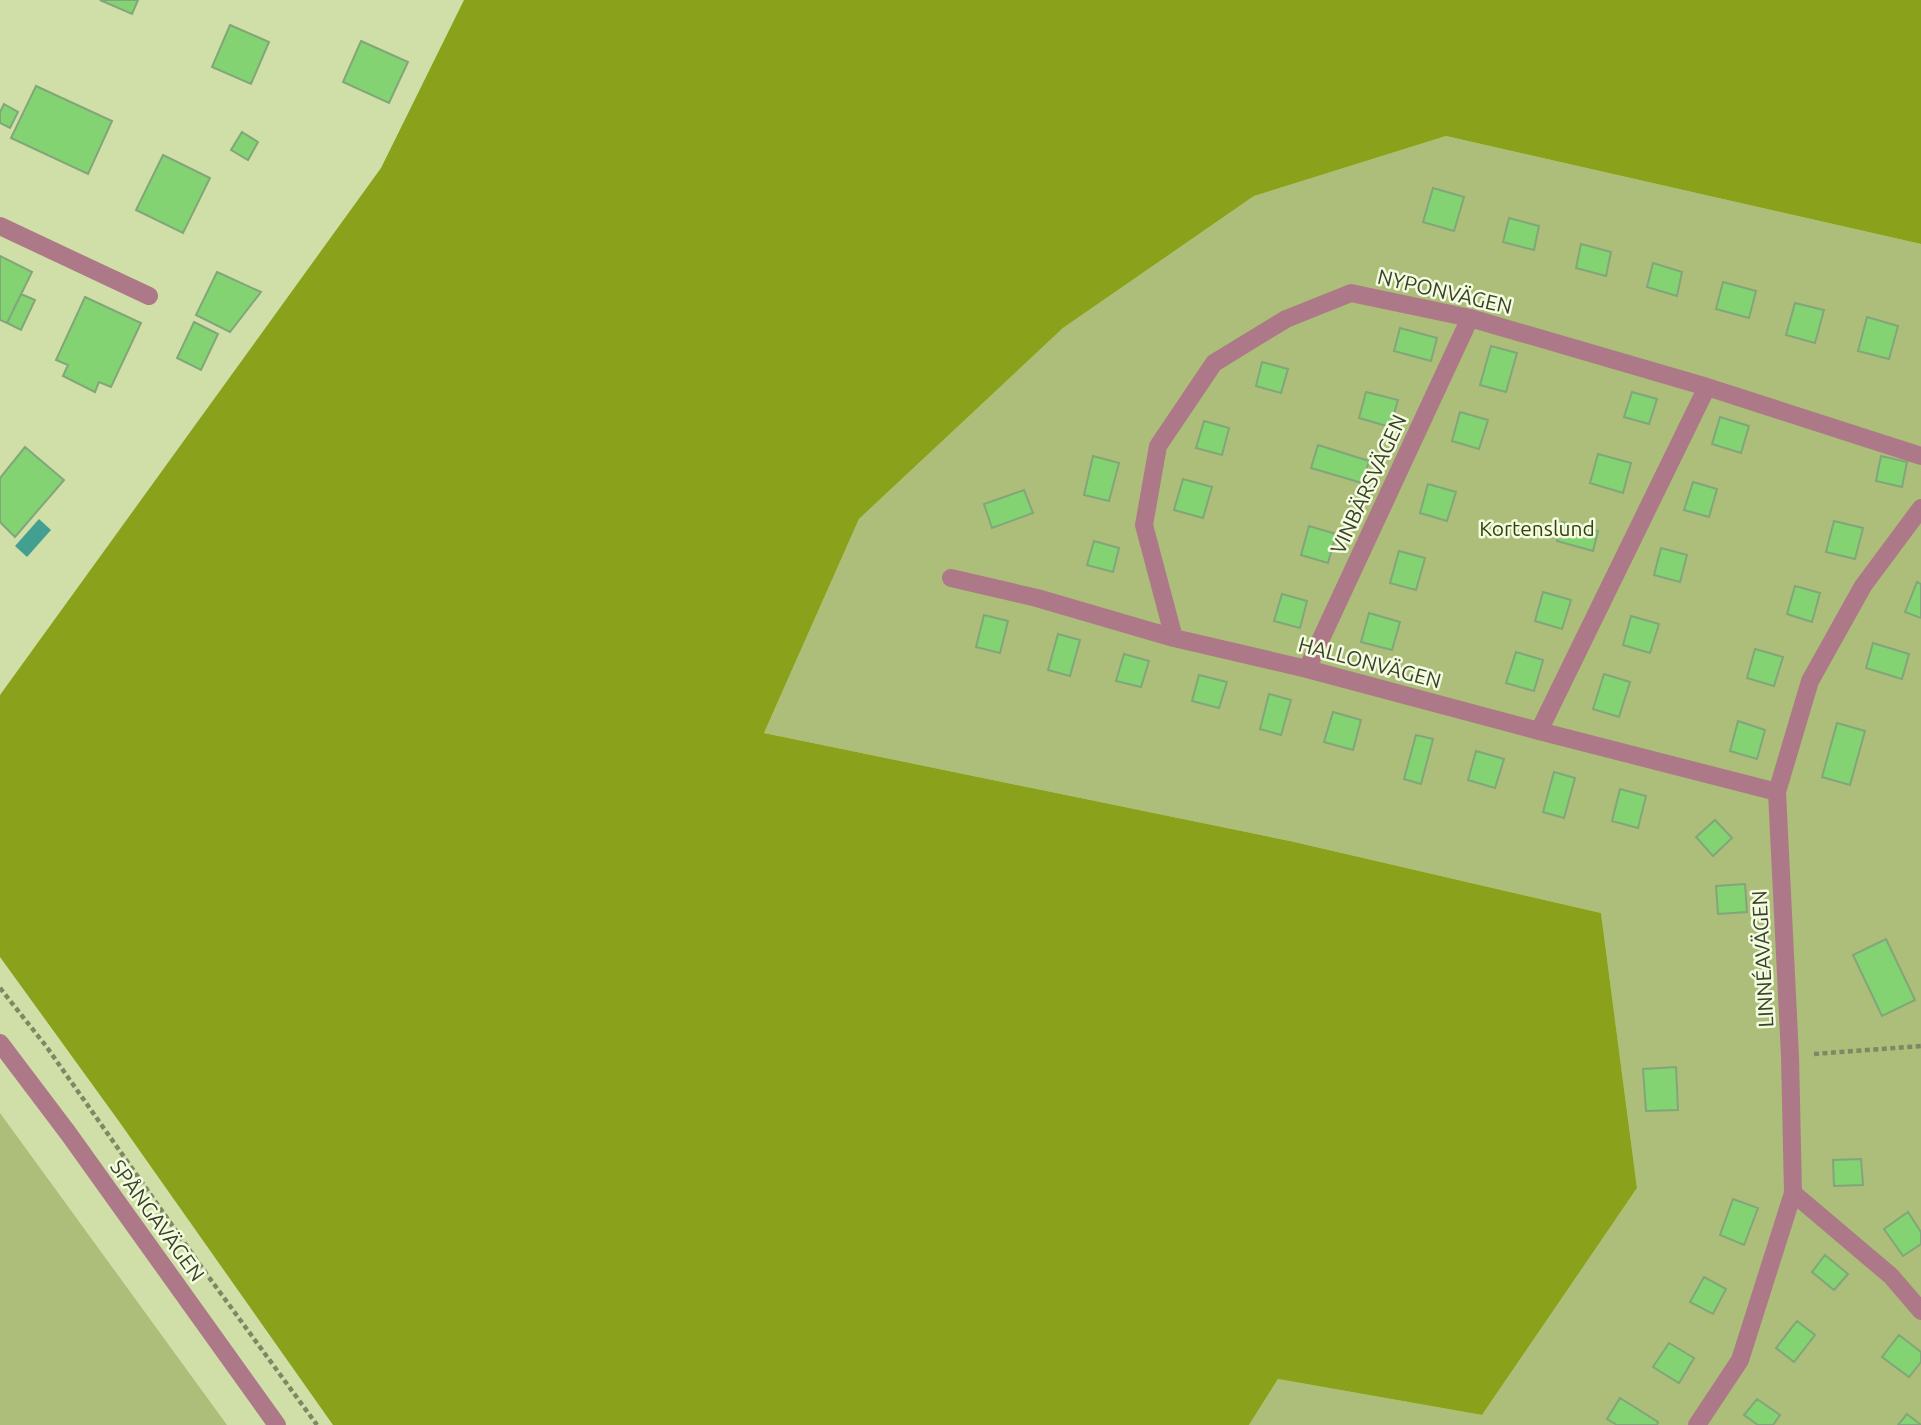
<svg xmlns="http://www.w3.org/2000/svg" width="1921" height="1425" viewBox="0 0 1921 1425" font-family="Ubuntu,sans-serif">
	<style>
		.green { fill: #acbe79 }
		.forest { fill: #89a11b }
		.water { fill: #439f90 }
		.building { fill: #83d373; stroke: #82a67a; stroke-width: 2 }
		.lines { fill: none; stroke-linecap: round; stroke-linejoin: round }
		.path { stroke: #7e8863; stroke-width: 4.5; stroke-dasharray: 5 3.5; stroke-linecap: butt }
		.minor { stroke: #ad7988; stroke-width: 18 }
		.labels { text-anchor: middle; dominant-baseline: central; stroke-width: 5; stroke-linejoin: round; paint-order: stroke }
		.street-label { font-size: 21px; fill: #3a402a; stroke: #f4fce0 }
		.park-label { font-size: 21px; fill: #36400e; stroke: #f4fce0 }
	</style>
	<rect width="100%" height="100%" fill="#d0dfa8"/>
	<path class="green" d="M1446 136 1921 244V1425H1249L1278 1379 1482 1415 1637 1188 1601 913 1290 841 764 733 859 519 1063 328 1254 196Z
		M0 1113 227 1425H0Z"/>
	<path class="forest" d="M464 0H1921V244L1446 136 1254 196 1063 328 859 519 764 733 1290 841 1601 913 1637 1188 1482 1415 1278 1379 1249 1425H333L118 1120 0 957V695L381 168Z"/>
	<path class="water" d="M39 519 51 530 27 557 15 546Z"/>
	<path class="building" d="M100 0H138L132 14Z
		M230 25 269 42 251 84 212 67Z
		M361 41 408 62 389 103 343 82Z
		M36 86 112 121 88 174 11 138Z
		M4 104 18 112 10 128 0 123V112Z
		M242 132 258 142 248 160 231 150Z
		M163 155 210 178 183 233 136 210Z
		M1433 188 1464 197 1454 231 1423 222Z
		M1509 218 1539 226 1534 250 1503 242Z
		M1581 244 1611 252 1606 276 1576 268Z
		M0 256 32 272 7 323 0 320Z
		M1653 263 1682 272 1677 296 1647 287Z
		M217 272 261 292 230 332 196 315Z
		M1723 282 1756 291 1749 318 1716 309Z
		M21 294 35 300 21 330 7 323Z
		M85 297 141 323 111 387 99 382 95 392 63 376 68 365 56 360Z
		M1795 303 1824 310 1815 343 1786 335Z
		M1867 317 1898 326 1889 359 1858 351Z
		M194 322 218 334 201 370 177 358Z
		M1400 328 1437 338 1431 361 1394 351Z
		M1491 346 1517 353 1506 392 1480 385Z
		M1262 362 1288 369 1281 393 1256 386Z
		M1366 392 1398 400 1390 427 1359 418Z
		M1632 392 1657 399 1649 424 1624 417Z
		M1460 412 1488 420 1479 449 1452 441Z
		M1720 417 1749 426 1741 453 1712 444Z
		M1204 421 1229 428 1222 455 1196 448Z
		M1318 445 1369 461 1362 483 1311 468Z
		M25 447 64 480 15 537 0 522V478Z
		M1598 454 1631 463 1623 493 1590 483Z
		M1093 456 1119 463 1109 501 1084 495Z
		M1881 456 1907 462 1902 487 1876 481Z
		M1183 479 1212 487 1203 518 1174 510Z
		M1693 482 1717 489 1709 517 1684 510Z
		M1428 484 1456 492 1447 521 1420 513Z
		M1024 490 1033 513 992 528 984 504Z
		M1834 521 1863 528 1855 559 1826 552Z
		M1562 522 1598 531 1593 551 1557 541Z
		M1309 526 1336 534 1328 563 1301 555Z
		M1094 541 1119 548 1113 572 1087 565Z
		M1661 548 1687 555 1680 582 1654 575Z
		M1399 551 1425 558 1416 590 1390 583Z
		M1917 582 1921 584V618L1905 612Z
		M1795 586 1820 593 1812 622 1787 614Z
		M1543 592 1571 600 1562 629 1535 621Z
		M1282 594 1307 601 1300 628 1274 621Z
		M1369 613 1400 622 1392 650 1361 642Z
		M984 615 1008 621 1000 653 976 647Z
		M1631 616 1659 624 1650 653 1623 645Z
		M1058 634 1080 640 1070 676 1048 670Z
		M1873 643 1909 654 1902 679 1866 668Z
		M1755 649 1783 657 1774 686 1747 678Z
		M1516 652 1543 660 1534 691 1506 683Z
		M1124 654 1149 661 1141 687 1116 681Z
		M1604 674 1630 682 1619 717 1593 709Z
		M1199 675 1227 682 1219 708 1192 701Z
		M1269 694 1291 700 1281 735 1260 729Z
		M1333 712 1361 720 1353 750 1324 742Z
		M1738 721 1765 730 1757 759 1730 751Z
		M1837 723 1865 731 1850 785 1822 777Z
		M1416 735 1433 739 1421 784 1404 779Z
		M1476 751 1504 759 1495 788 1468 780Z
		M1554 772 1575 778 1564 818 1543 812Z
		M1620 789 1646 796 1638 828 1612 821Z
		M1715 820 1732 838 1713 856 1696 837Z
		M1745 884 1747 912 1718 914 1716 886Z
		M1886 939 1915 1000 1882 1016 1853 955Z
		M1676 1067 1678 1110 1646 1111 1643 1069Z
		M1861 1159 1863 1185 1834 1186 1833 1160Z
		M1733 1199 1758 1208 1744 1245 1720 1235Z
		M1908 1212 1921 1232V1244L1903 1256 1884 1229Z
		M1825 1255 1848 1274 1834 1290 1812 1272Z
		M1704 1277 1726 1289 1713 1314 1690 1302Z
		M1797 1321 1815 1335 1794 1362 1776 1348Z
		M1899 1335 1921 1352V1362L1909 1377 1882 1357Z
		M1669 1343 1694 1358 1679 1383 1653 1367Z
		M1620 1398 1658 1422 1657 1425H1617L1607 1419Z
		M1757 1399 1780 1415 1773 1425H1758L1744 1415Z
		M1907 1414 1921 1425H1898Z"/>
	<g class="lines">
		<path class="path" d="M0 988 46 1046 200 1265 317 1425
			M1814 1054 1921 1046"/>
		<path class="minor" d="M0 226 149 296
			M951 578 1037 598 1174 638 1307 669 1539 731 1777 792
			M1174 638 1144 525 1158 446 1214 363 1286 319 1351 293 1470 318 1707 387 1921 456
			M1307 669 1470 318
			M1539 731 1707 387
			M0 1043 68 1133 277 1425
			M1793 1193 1891 1276 1921 1311
			M1697 1425 1740 1360 1793 1193 1790 1056 1777 792 1810 681 1863 586 1921 508"/>
	</g>
	<g class="labels">
		<g class="street-label">
			<text transform="translate(1445 291) rotate(13)">NYPONVÄGEN</text>
			<text transform="translate(1368 484) rotate(-65)">VINBÄRSVÄGEN</text>
			<text transform="translate(1370 662) rotate(15)">HALLONVÄGEN</text>
			<text transform="translate(1762 959) rotate(-93)">LINNÉAVÄGEN</text>
			<text transform="translate(158 1220) rotate(54)">SPÅNGAVÄGEN</text>
		</g>
		<g class="park-label">
			<text x="1537" y="528">Kortenslund</text>
		</g>
	</g>
</svg>
